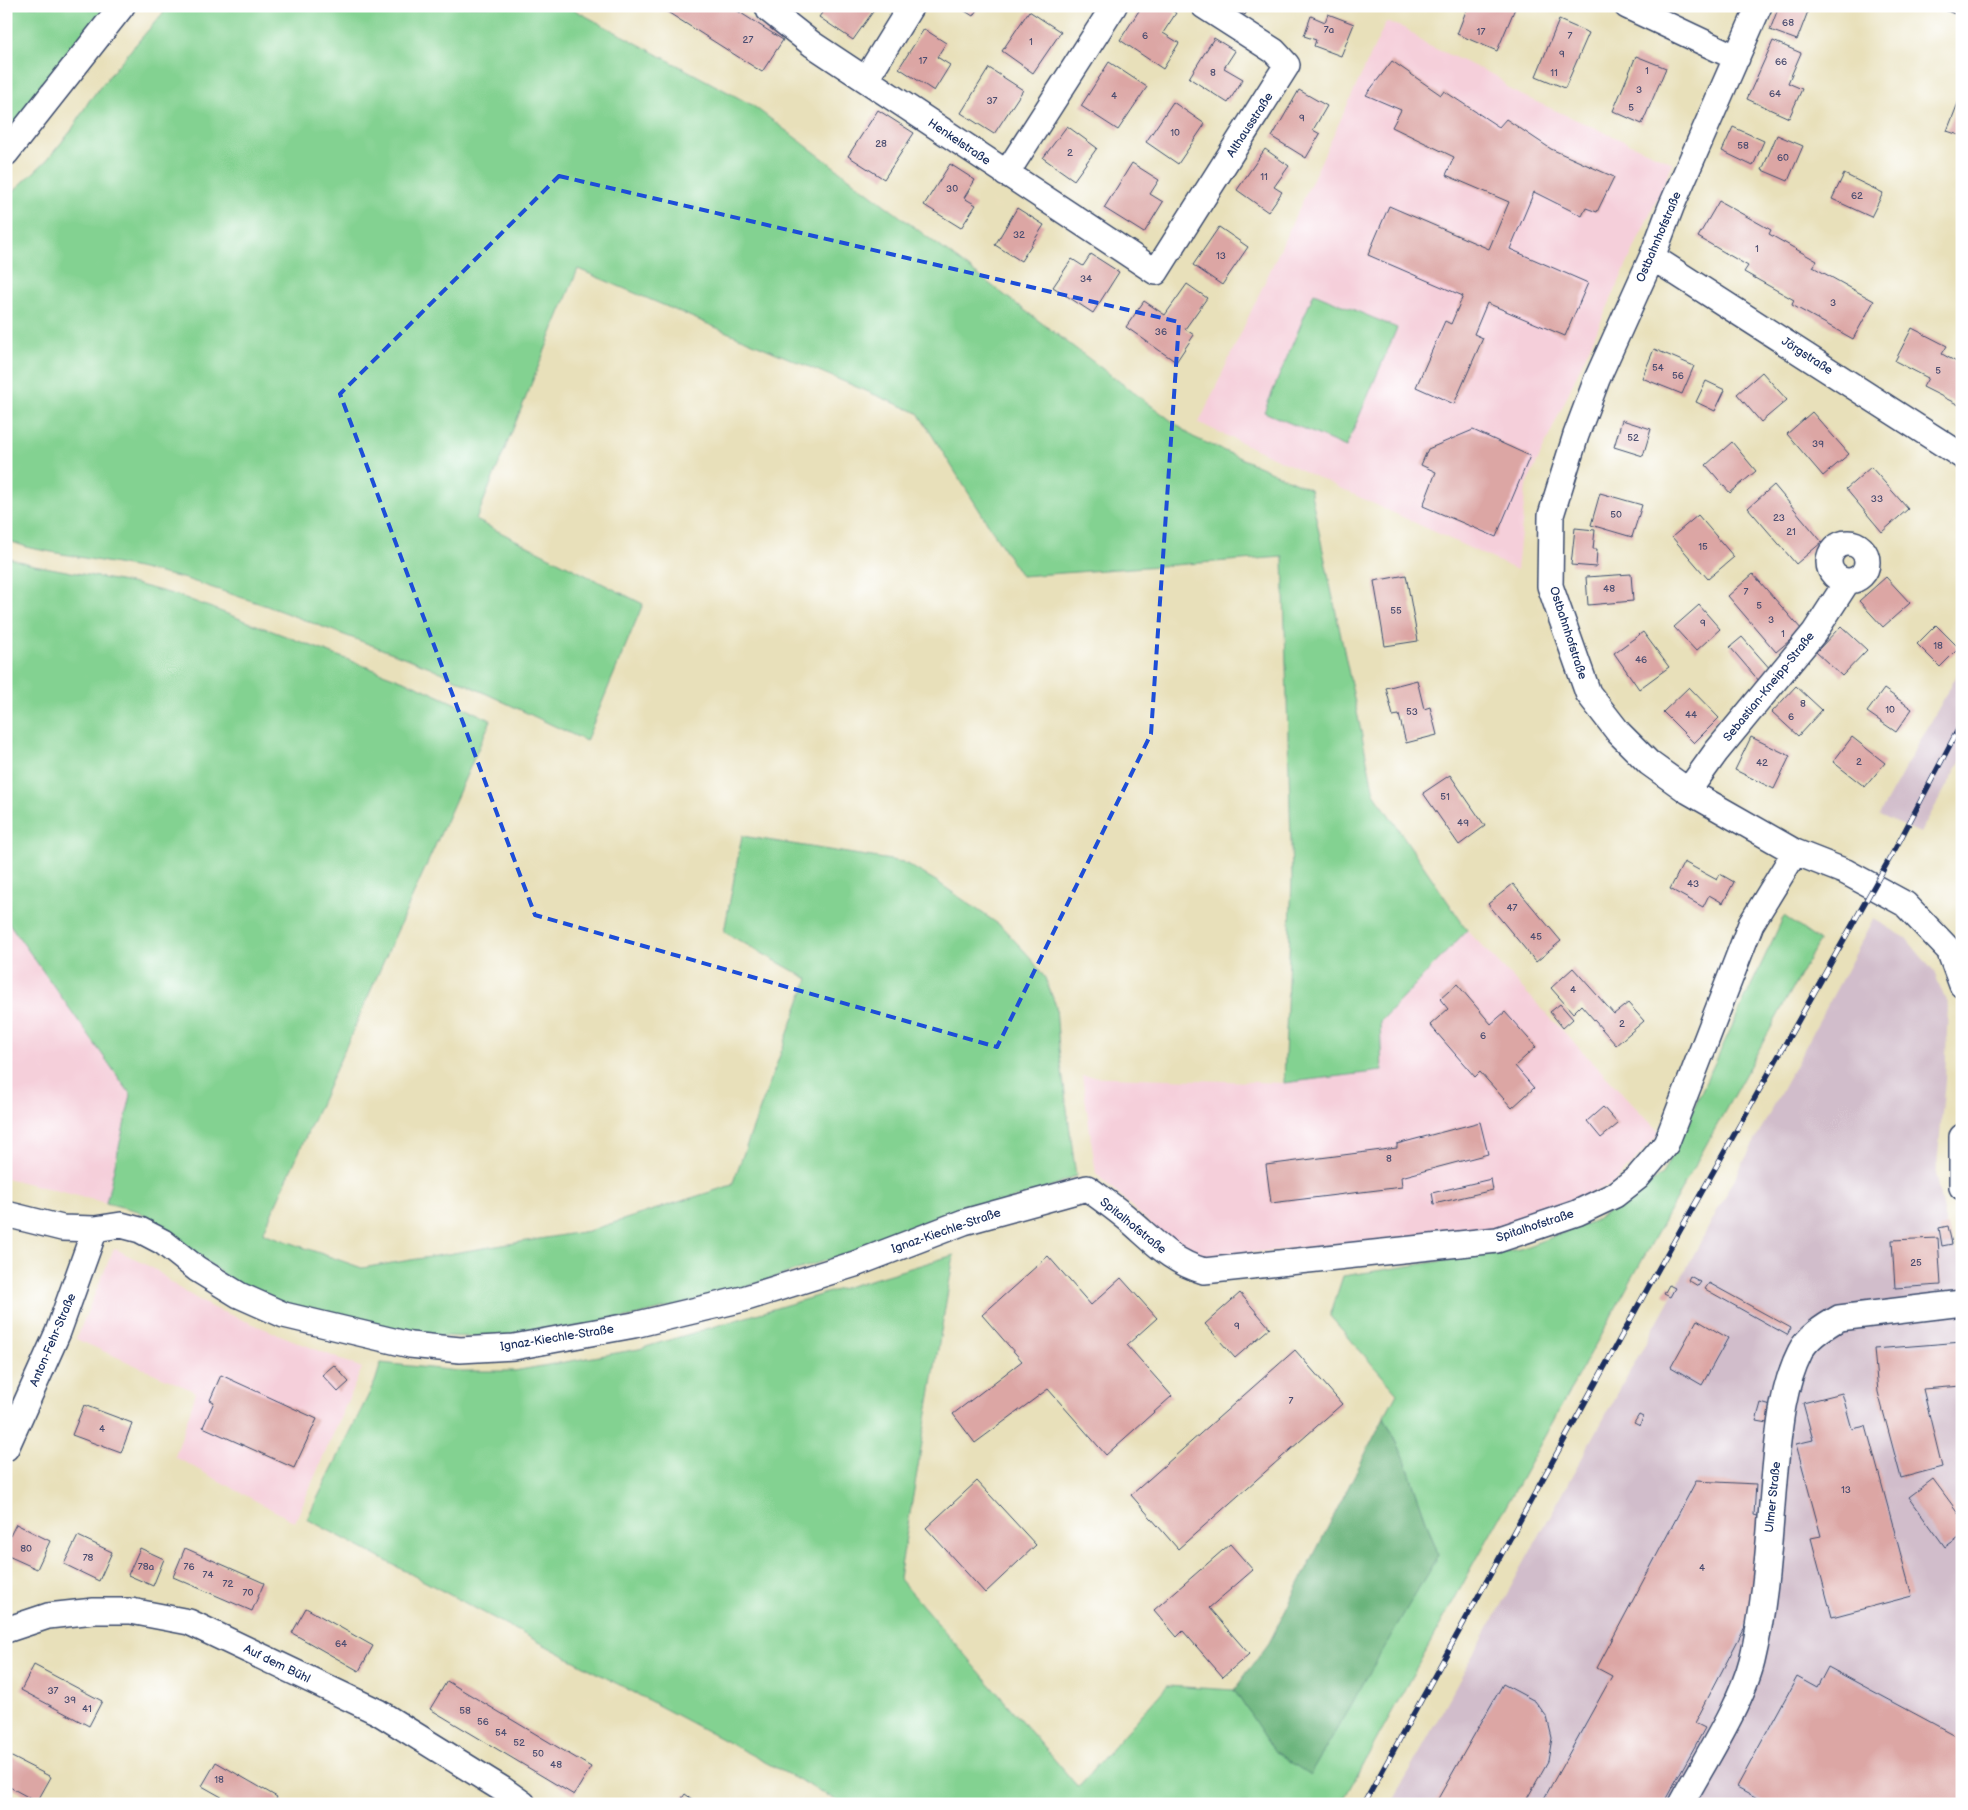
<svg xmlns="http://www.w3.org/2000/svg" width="1968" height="1810" viewBox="0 0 1968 1810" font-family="'Balsamiq Sans',sans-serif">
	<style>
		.built { fill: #f5cfda }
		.industrial { fill: #d1bdcb }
		.green { fill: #83d291; stroke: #4f8078 }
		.forest { fill: #6ab47b; stroke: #42726c }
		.building { fill: #dca6a4 }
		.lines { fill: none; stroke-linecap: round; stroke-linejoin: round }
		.street-casing { stroke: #3a4a6c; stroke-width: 28 }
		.street { stroke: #fff; stroke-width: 25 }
		.rail-casing { stroke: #1b2f5e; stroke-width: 5.5 }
		.rail { stroke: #fff; stroke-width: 4; stroke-dasharray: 11; stroke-linecap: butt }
		.marked { fill: none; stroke: #1d4ed8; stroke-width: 4; stroke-dasharray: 10 6; stroke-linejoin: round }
		.labels { text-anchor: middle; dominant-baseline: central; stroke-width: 5; stroke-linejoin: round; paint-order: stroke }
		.number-label { font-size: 10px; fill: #4b4d70 }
		.street-label { font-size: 12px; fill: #1b2f5e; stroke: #fff }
	</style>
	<rect width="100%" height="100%" fill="#fff"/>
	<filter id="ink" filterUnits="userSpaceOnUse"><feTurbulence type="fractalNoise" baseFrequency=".02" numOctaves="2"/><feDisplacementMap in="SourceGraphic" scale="10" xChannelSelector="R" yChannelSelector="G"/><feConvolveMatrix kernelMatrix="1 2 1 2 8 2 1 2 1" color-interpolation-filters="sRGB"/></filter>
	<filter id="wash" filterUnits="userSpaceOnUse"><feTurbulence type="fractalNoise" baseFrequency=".0096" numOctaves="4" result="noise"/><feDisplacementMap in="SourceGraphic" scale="20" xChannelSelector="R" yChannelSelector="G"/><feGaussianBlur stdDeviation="1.12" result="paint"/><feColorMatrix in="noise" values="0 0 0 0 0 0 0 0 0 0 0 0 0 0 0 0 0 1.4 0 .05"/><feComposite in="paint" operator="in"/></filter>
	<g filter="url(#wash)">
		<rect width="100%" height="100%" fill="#e8e0ba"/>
		<path class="built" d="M1386 22 1407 29 1425 44 1496 76 1512 91 1673 163 1526 487 1517 570 1199 423Z
			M6 919 132 1095 106 1203 6 1178Z
			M1467 930 1660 1133 1612 1185 1500 1229 1188 1259 1096 1174 1082 1076 1284 1083 1382 1071 1380 1022Z
			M114 1248 156 1270 177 1287 211 1307 362 1368 295 1522 175 1457 196 1392 76 1339Z"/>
		<path class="industrial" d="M1962 666V759L1920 833 1879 815Z
			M1874 919 1906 938 1934 972 1948 1006 1945 1081 1936 1177 1947 1231 1962 1263V1804H1391L1672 1295Z"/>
		<path class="green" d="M6 6H107L6 134Z
			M169 6H567L752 105 1193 437 1310 489 1374 793 1467 930 1380 1022 1382 1071 1284 1083 1292 878 1283 557 1021 576 918 413 578 269 476 520 643 604 586 741 430 667 267 606 186 579 138 568 30 548 6 540V198L46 161 71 131 89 101 118 65Z
			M1314 293 1397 328 1346 447 1264 412Z
			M6 557 29 564 135 584 180 596 417 686 491 720 263 1233 362 1268 588 1231 732 1185 808 979 724 932 742 836 903 862 936 881 1001 926 1030 957 1045 978 1056 1006 1059 1049 1076 1176 1055 1185 739 1289 632 1317 512 1338 408 1335 333 1322 242 1288 138 1211 106 1203 131 1095 6 919Z
			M1784 916 1819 941 1341 1804H844L307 1519 375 1382 381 1363 458 1371H514L639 1349 954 1255 899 1578 1078 1787 1167 1686 1234 1690 1275 1751 1438 1555 1404 1457 1384 1417 1397 1393 1330 1316 1343 1276 1520 1249 1594 1221 1662 1175Z"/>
		<path class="forest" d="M1384 1417 1404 1457 1438 1555 1310 1775 1275 1752 1234 1690 1269 1643Z"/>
		<g id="blocks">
			<path class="building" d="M658 6H727L732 10 733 8 783 40 762 72Z
				M827 6H877L853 40 819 17Z
				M957 6H979L973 16Z
				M1142 6H1165L1176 13 1163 33 1179 43 1163 69 1120 40Z
				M1233 6H1250L1245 15Z
				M1468 6H1516L1497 51 1457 34Z
				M1779 6H1810L1797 40 1770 30Z
				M1935 6H1962V17Z
				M1029 11 1061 32 1033 73 1002 51Z
				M1328 14 1354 24 1341 56 1314 46 1316 40 1304 36 1311 16 1325 22Z
				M1559 20 1589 33 1565 88 1536 76Z
				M924 29 946 43 937 57 950 65 934 91 899 68Z
				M1214 38 1235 51 1224 68 1243 79 1228 103 1189 78Z
				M1773 41 1801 53 1788 83 1802 89 1789 118 1747 99Z
				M1636 56 1666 68 1642 124 1613 111Z
				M1392 61 1441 95 1444 91 1499 127 1506 119 1551 149 1614 177 1597 212 1586 208 1582 216 1534 192 1510 249 1588 283 1565 336 1487 303 1474 334 1483 338 1454 404 1416 387 1445 321 1451 324 1463 296 1368 255 1389 206 1489 249 1509 202 1446 175 1454 157 1392 127 1401 110 1366 95Z
				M1109 62 1147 87 1118 130 1081 106Z
				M989 68 1023 90 994 134 961 113Z
				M1299 90 1327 106 1313 130 1320 134 1306 158 1272 137Z
				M1962 93V136L1947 131Z
				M1173 102 1205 124 1178 164 1146 142Z
				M878 110 914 133 884 179 848 156Z
				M1067 126 1097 148 1074 180 1043 158Z
				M1733 127 1764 141 1753 166 1722 151Z
				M1777 135 1803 146 1788 181 1762 170Z
				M1265 149 1289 166 1274 187 1282 192 1268 212 1237 190Z
				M1132 163 1159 180 1150 194 1163 202 1144 233 1104 208Z
				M950 164 975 180 964 198 976 205 961 228 924 205Z
				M1844 174 1883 193 1871 217 1832 199Z
				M1719 201 1771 230 1769 234 1817 261 1813 267 1874 301 1853 339 1792 305 1794 300 1744 272 1748 266 1698 237Z
				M1017 208 1044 225 1021 261 995 245Z
				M1219 227 1248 247 1222 285 1193 265Z
				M1091 254 1119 272 1093 313 1053 287 1072 259 1083 266Z
				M1187 284 1207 298 1185 329 1194 335 1176 362 1126 327 1144 301 1165 315Z
				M1912 328 1947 346 1942 354 1962 365V400L1959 405 1923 387 1928 378 1895 361Z
				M1654 349 1694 366 1682 394 1642 378Z
				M1762 372 1787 400 1761 422 1737 394Z
				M1706 381 1725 390 1715 411 1696 402Z
				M1812 412 1849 454 1823 476 1787 434Z
				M1622 420 1651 429 1643 456 1614 447Z
				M1473 430 1530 456 1496 537 1423 506 1436 472 1421 465 1428 449Z
				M1732 442 1756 471 1730 493 1706 465Z
				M1871 467 1908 509 1882 532 1846 489Z
				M1774 485 1822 542 1796 564 1748 508Z
				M1600 493 1642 505 1632 537 1591 525Z
				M1698 515 1734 557 1708 579 1672 537Z
				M1575 528 1595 530 1593 549H1597L1596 567 1571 565Z
				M1631 574 1633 601 1588 605 1586 577Z
				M1753 574 1802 630 1776 652 1728 596Z
				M1406 575 1418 641 1385 646 1374 581Z
				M1886 577 1910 603 1883 627 1859 601Z
				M1699 605 1720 629 1696 651 1674 627Z
				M1936 625 1959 648 1940 667 1917 644Z
				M1841 626 1867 650 1842 676 1816 652Z
				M1643 632 1669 667 1639 689 1614 653Z
				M1742 637 1772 671 1760 682 1730 647Z
				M1417 680 1424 709 1430 707 1437 735 1406 743 1399 715 1393 716 1386 688Z
				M1796 686 1822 710 1798 736 1772 712Z
				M1689 687 1719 718 1694 743 1663 712Z
				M1884 689 1912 709 1896 732 1867 712Z
				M1751 737 1790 756 1774 789 1735 770Z
				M1852 737 1885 763 1865 787 1833 762Z
				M1450 775 1485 826 1459 845 1423 793Z
				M1684 862 1717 880 1720 874 1734 882 1723 903 1709 895 1703 907 1670 889Z
				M1513 884 1561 941 1536 962 1488 904Z
				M1573 968 1614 1014 1628 1003 1644 1021 1616 1045 1581 1005 1573 1013 1551 988Z
				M1457 984 1491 1024 1505 1012 1536 1047 1515 1066 1534 1088 1512 1108 1480 1072 1475 1077 1430 1025 1448 1009 1440 999Z
				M1560 1004 1573 1019 1563 1028 1550 1012Z
				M1603 1107 1618 1124 1601 1138 1587 1121Z
				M1480 1122 1488 1154 1401 1177 1402 1187 1271 1203 1266 1165 1397 1148V1144Z
				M1491 1179 1493 1190 1434 1204 1432 1193Z
				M1948 1226 1952 1244 1942 1246 1939 1228Z
				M1938 1238 1941 1285 1895 1288 1892 1240Z
				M1048 1256 1091 1305 1121 1278 1157 1318 1127 1345 1172 1396 1106 1455 1048 1389 975 1443 953 1414 1022 1361 982 1315Z
				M1690 1276 1701 1282 1698 1286 1688 1280Z
				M1709 1283 1791 1328 1787 1335 1705 1289Z
				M1669 1285 1675 1288 1670 1297 1664 1294Z
				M1240 1293 1270 1328 1235 1358 1205 1324Z
				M1697 1320 1728 1338 1702 1385 1671 1367Z
				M1962 1342V1386L1923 1389 1942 1467 1901 1478 1878 1392 1874 1349Z
				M1295 1350 1342 1404 1178 1549 1131 1495Z
				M334 1365 349 1382 338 1392 322 1375Z
				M221 1375 317 1419 294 1468 203 1427 214 1402 210 1400Z
				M1842 1393 1852 1429 1866 1426 1912 1596 1832 1617 1811 1538 1821 1536 1796 1444 1813 1440 1803 1403Z
				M1761 1403 1771 1406 1767 1423 1756 1421Z
				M84 1405 132 1423 121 1453 72 1435Z
				M1639 1415 1643 1417 1640 1426 1634 1423Z
				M1933 1479 1962 1518V1535L1945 1547 1909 1497Z
				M977 1481 1036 1545 985 1593 926 1528Z
				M1696 1481 1756 1484 1754 1515 1761 1517 1749 1619 1695 1723 1705 1728 1663 1804H1541L1612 1676 1597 1668Z
				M16 1524 50 1541 37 1569 6 1555V1544Z
				M78 1536 112 1552 99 1581 64 1564Z
				M1230 1544 1253 1570 1209 1608 1249 1654 1223 1677 1183 1631 1177 1637 1154 1610Z
				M140 1548 164 1559 153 1586 128 1575Z
				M185 1548 264 1583 252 1611 173 1577Z
				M306 1608 373 1646 359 1671 292 1633Z
				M34 1665 102 1701 89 1726 21 1690Z
				M1828 1667 1962 1739V1804H1768L1737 1787 1797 1677 1817 1688Z
				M447 1681 591 1767 574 1795 430 1709Z
				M1503 1684 1535 1701 1547 1717 1552 1738 1548 1761 1524 1804H1435Z
				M6 1754 51 1777 37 1802 6 1785Z
				M216 1762 277 1797 276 1799 285 1804H234L202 1786Z
				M685 1794 699 1804H678Z"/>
		</g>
	</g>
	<g filter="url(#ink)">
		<use href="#blocks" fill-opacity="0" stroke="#3a4a6c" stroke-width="1"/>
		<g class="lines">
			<defs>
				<path id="street" d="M768 6 769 10 812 44 1156 272 1287 65 1274 51 1204 6
					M1627 6 1737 58
					M1759 6 1671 207 1652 257 1597 379 1576 435 1551 515 1550 586 1588 693 1619 733 1649 763 1688 791 1795 852 1846 872 1905 904 1949 950 1962 985
					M866 79 911 6
					M6 153 122 6
					M1006 174 1114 6
					M1652 257 1962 456
					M1829 562a19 19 0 1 1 38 0a19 19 0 1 1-38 0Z
					M1688 791 1716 752 1814 633 1847 582
					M1962 1137V1187
					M6 1214 62 1228 95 1229 121 1225 140 1230 163 1242 197 1269 239 1295 284 1315 410 1345 460 1350 514 1347 634 1325 743 1299 855 1264 964 1222 1087 1188C1101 1198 1115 1208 1128 1219 1154 1241 1170 1261 1204 1271L1497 1240 1577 1213 1615 1195 1638 1177 1666 1144 1751 924 1795 852
					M6 1448 58 1332 95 1229
					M6 1630 48 1616 94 1611H131L189 1622 378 1712 502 1789 523 1804
					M1681 1804C1703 1763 1741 1705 1752 1661 1767 1599 1769 1534 1775 1470 1779 1431 1782 1388 1800 1352 1807 1337 1825 1326 1839 1318L1962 1303"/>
			</defs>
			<use href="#street" class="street-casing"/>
			<use href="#street" class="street"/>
			<defs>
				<path id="rail" d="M1364 1804 1655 1275 1899 842 1962 722"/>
			</defs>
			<use href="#rail" class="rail-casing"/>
			<use href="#rail" class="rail"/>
		</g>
	</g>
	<path class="marked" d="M559 176 1179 322 1151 734 997 1047 535 915 340 394Z"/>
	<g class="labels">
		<g class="number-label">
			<text x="1788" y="23">68</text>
			<text x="1329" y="30">7a</text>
			<text x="1481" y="32">17</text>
			<text x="1145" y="36">6</text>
			<text x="1570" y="36">7</text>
			<text x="748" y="40">27</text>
			<text x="1031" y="42">1</text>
			<text x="1562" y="54">9</text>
			<text x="923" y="61">17</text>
			<text x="1781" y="62">66</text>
			<text x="1647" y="71">1</text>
			<text x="1213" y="73">8</text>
			<text x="1554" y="73">11</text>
			<text x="1639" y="90">3</text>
			<text x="1775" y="94">64</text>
			<text x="1114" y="96">4</text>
			<text x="992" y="101">37</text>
			<text x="1631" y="108">5</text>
			<text x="1302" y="118">9</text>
			<text x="1175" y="133">10</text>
			<text x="881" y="144">28</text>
			<text x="1743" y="146">58</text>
			<text x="1070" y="153">2</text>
			<text x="1783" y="158">60</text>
			<text x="1264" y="177">11</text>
			<text x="952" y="189">30</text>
			<text x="1857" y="196">62</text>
			<text x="1019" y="235">32</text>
			<text x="1757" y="249">1</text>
			<text x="1221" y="256">13</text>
			<text x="1086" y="279">34</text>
			<text x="1833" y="303">3</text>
			<text x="1161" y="332">36</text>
			<text x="1658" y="368">54</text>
			<text x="1938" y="371">5</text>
			<text x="1678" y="376">56</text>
			<text x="1633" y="438">52</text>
			<text x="1818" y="444">39</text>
			<text x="1877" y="499">33</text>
			<text x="1616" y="515">50</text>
			<text x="1779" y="518">23</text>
			<text x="1791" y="532">21</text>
			<text x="1703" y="547">15</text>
			<text x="1609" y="589">48</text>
			<text x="1746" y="592">7</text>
			<text x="1759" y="606">5</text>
			<text x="1396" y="611">55</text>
			<text x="1771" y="620">3</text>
			<text x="1703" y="623">9</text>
			<text x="1783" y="634">1</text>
			<text x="1938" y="646">18</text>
			<text x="1641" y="660">46</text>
			<text x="1803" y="704">8</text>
			<text x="1890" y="710">10</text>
			<text x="1412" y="712">53</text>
			<text x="1691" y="715">44</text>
			<text x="1791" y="717">6</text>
			<text x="1859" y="762">2</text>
			<text x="1762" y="763">42</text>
			<text x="1445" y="797">51</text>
			<text x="1463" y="823">49</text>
			<text x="1693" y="884">43</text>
			<text x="1512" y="908">47</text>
			<text x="1536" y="937">45</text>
			<text x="1573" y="990">4</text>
			<text x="1622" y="1024">2</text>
			<text x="1483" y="1036">6</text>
			<text x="1389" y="1159">8</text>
			<text x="1916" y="1263">25</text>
			<text x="1237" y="1326">9</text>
			<text x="1291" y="1401">7</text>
			<text x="102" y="1429">4</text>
			<text x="1846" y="1490">13</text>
			<text x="26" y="1549">80</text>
			<text x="88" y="1558">78</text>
			<text x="146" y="1567">78a</text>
			<text x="189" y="1567">76</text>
			<text x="1702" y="1568">4</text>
			<text x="208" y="1575">74</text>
			<text x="228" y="1584">72</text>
			<text x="248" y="1593">70</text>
			<text x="341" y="1644">64</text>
			<text x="53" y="1691">37</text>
			<text x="70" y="1700">39</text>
			<text x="87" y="1709">41</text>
			<text x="465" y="1711">58</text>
			<text x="483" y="1722">56</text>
			<text x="501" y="1733">54</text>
			<text x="519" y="1743">52</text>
			<text x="538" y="1754">50</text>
			<text x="556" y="1765">48</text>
			<text x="219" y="1780">18</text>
		</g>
		<g class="street-label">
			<text transform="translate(1250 125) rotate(-57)">Althausstraße</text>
			<text transform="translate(959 142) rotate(34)">Henkelstraße</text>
			<text transform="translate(1659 237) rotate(-67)">Ostbahnhofstraße</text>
			<text transform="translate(1807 356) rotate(33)">Jörgstraße</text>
			<text transform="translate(1568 633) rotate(72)">Ostbahnhofstraße</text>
			<text transform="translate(1769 687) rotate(-51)">Sebastian-Kneipp-Straße</text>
			<text transform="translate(1133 1226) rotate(39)">Spitalhofstraße</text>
			<text transform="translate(1535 1226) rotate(-18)">Spitalhofstraße</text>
			<text transform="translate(946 1231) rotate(-19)">Ignaz-Kiechle-Straße</text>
			<text transform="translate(557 1338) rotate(-9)">Ignaz-Kiechle-Straße</text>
			<text transform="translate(53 1340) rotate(-67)">Anton-Fehr-Straße</text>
			<text transform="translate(1773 1497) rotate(-84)">Ulmer Straße</text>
			<text transform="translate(277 1664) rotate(26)">Auf dem Bühl</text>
		</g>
	</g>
	<rect width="1968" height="1810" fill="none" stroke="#fff" stroke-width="25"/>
</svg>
